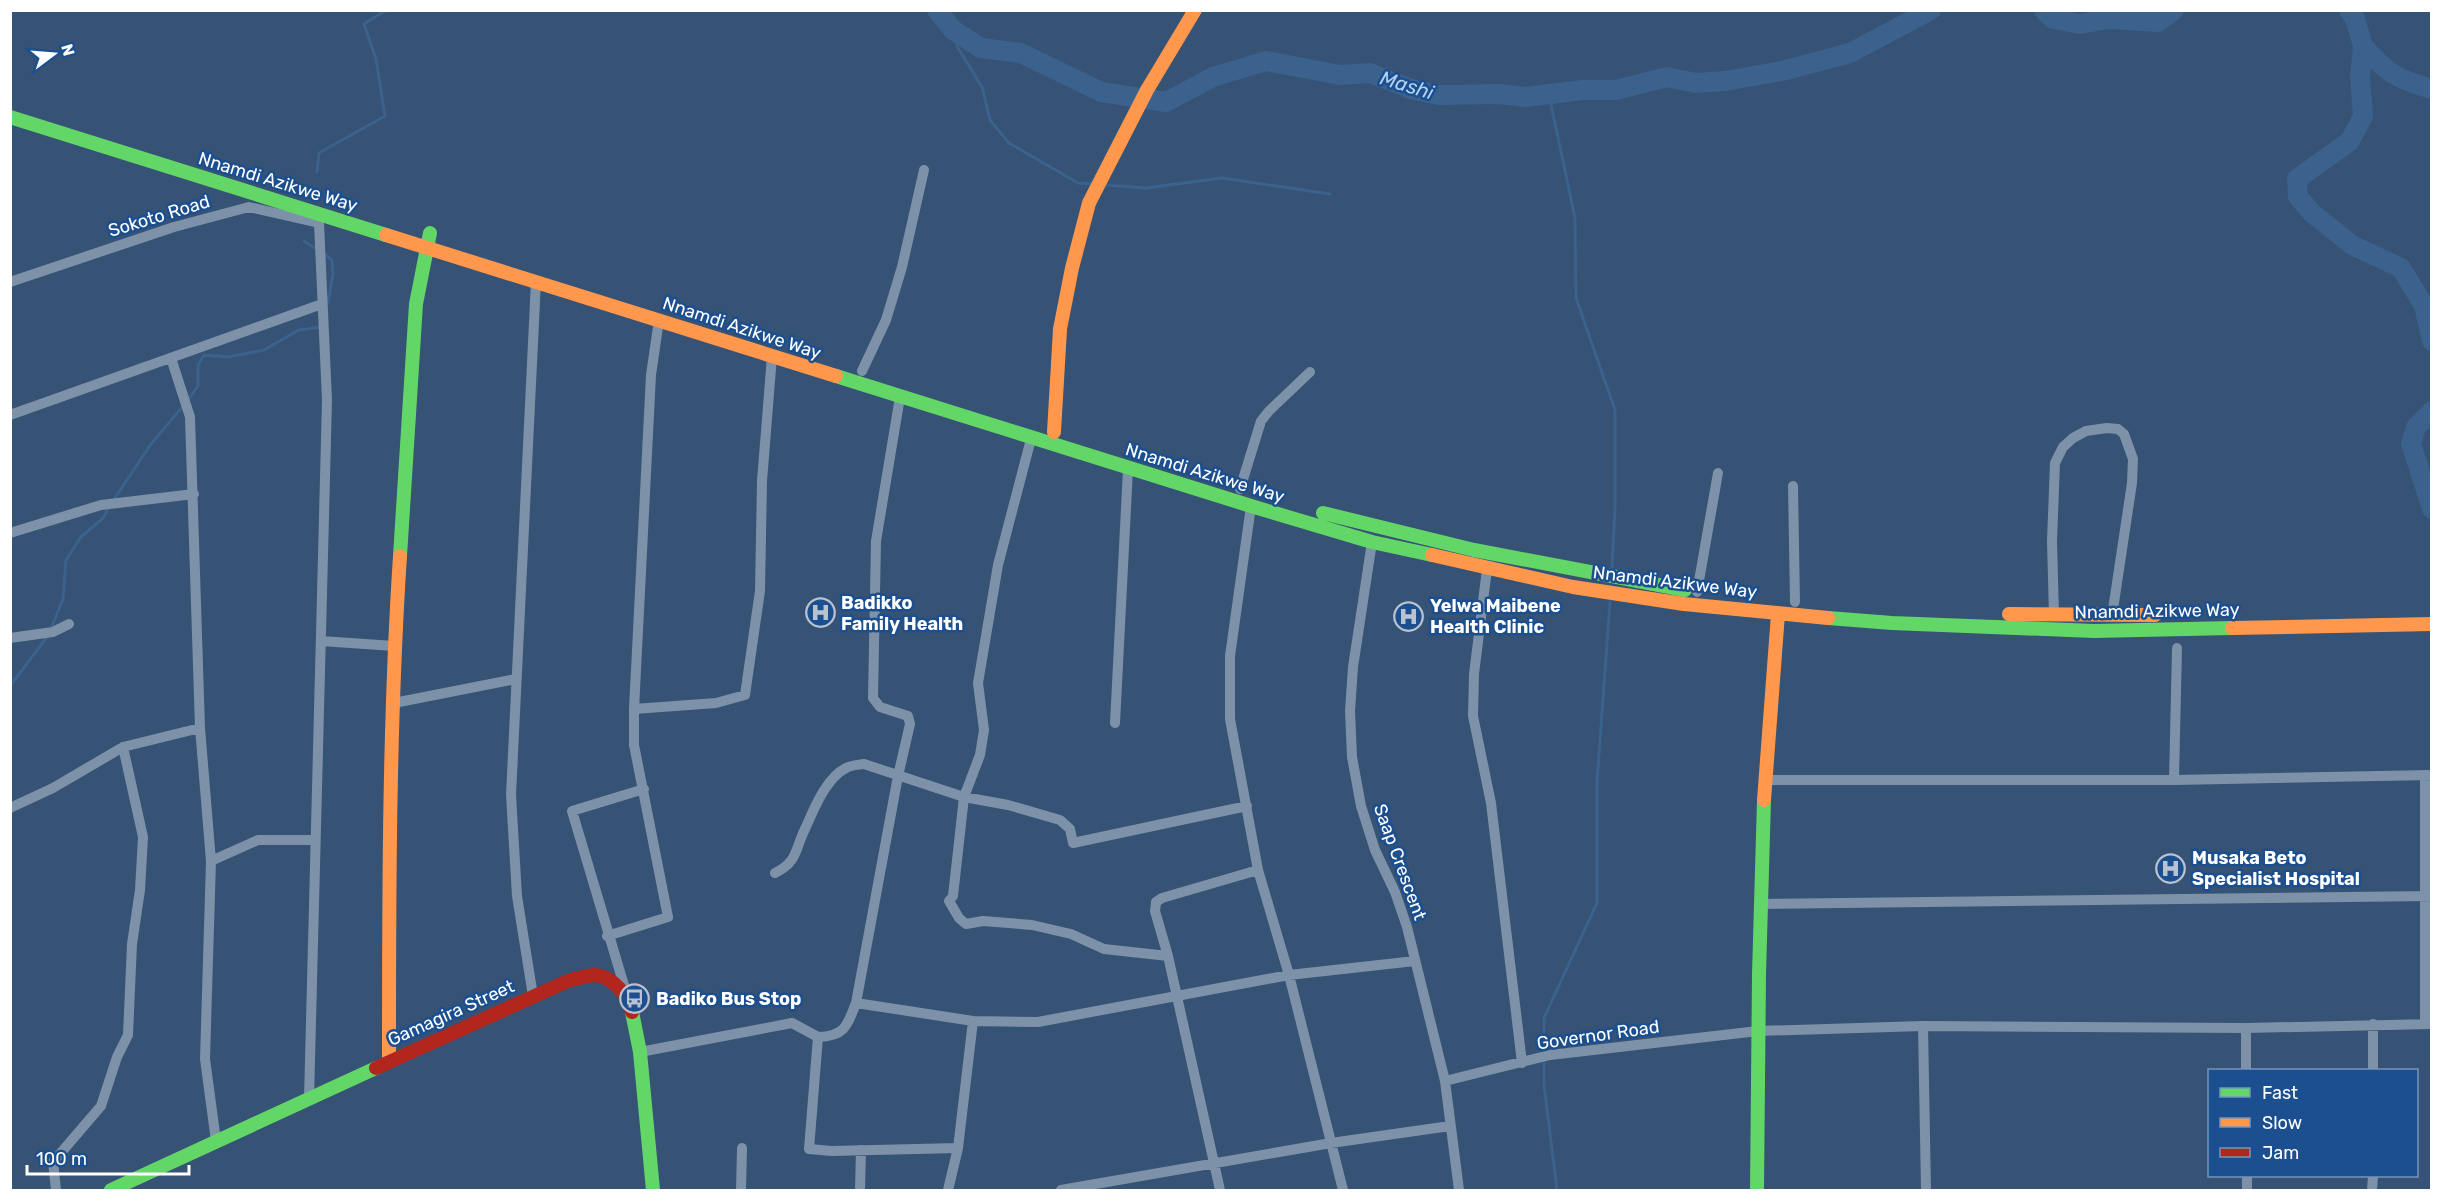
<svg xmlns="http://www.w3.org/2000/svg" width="2442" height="1201" viewBox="0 0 2442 1201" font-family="Rubik,sans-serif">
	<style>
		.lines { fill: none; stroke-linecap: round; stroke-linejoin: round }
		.stream { stroke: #3b618d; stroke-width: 3 }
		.river { stroke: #3b618d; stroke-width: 20 }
		.street { stroke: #7d92a8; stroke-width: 10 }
		.fast { stroke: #63d668; stroke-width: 14 }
		.slow { stroke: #ff974d; stroke-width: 14 }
		.jam { stroke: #b3261e; stroke-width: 14 }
		.labels { text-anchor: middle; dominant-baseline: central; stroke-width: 5; stroke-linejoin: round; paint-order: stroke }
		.street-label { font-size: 18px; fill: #fff; stroke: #1b4f8f }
		.poi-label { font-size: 18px; font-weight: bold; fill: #fff; stroke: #1b4f8f; text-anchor: start }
		.water-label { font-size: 20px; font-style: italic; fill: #b5d3f5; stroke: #1b4f8f }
	</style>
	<rect width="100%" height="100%" fill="#365274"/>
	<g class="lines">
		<path class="stream" d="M953 30 958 48 982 87 990 120 1009 143 1078 183 1094 184
			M1549 95 1575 218 1576 298 1615 410V509L1612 568
			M317 172 319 153 385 116 376 59 364 24 383 12 393 10
			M1106 185 1146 188 1222 178 1330 194
			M304 241 318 250
			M323 253 332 260 333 274 328 302
			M188 400 198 386V365L204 355 228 357 264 350 299 330 322 327
			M113 501 151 444 184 405
			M50 631 63 599 66 560 81 537 103 518 110 506
			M10 686 47 637
			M1557 1190 1544 1085V1018L1597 903V782L1610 602"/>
		<path class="river" d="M937 10 953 30 981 48 1021 53 1101 92 1166 102 1213 77 1266 61 1340 75 1370 73 1411 89 1438 95 1499 94 1526 97 1583 90H1616L1667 77 1696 83 1725 81 1782 71 1850 53 1931 10
			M2044 10 2053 19 2080 24 2108 19 2158 22 2174 10
			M2349 10 2355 19 2363 46 2360 77 2363 116 2350 141 2297 179 2298 197 2312 213 2352 245 2401 268 2424 306 2432 341
			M2363 46C2387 73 2396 79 2432 89
			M2432 411 2416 427 2411 444 2432 509"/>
		<path class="street" d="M10 282 174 227 249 207 319 223 327 400 309 1099
			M171 358 190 417 200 728 211 861 205 1059 216 1141
			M862 371 886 320 902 267 924 170
			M10 415 322 304
			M1031 439 998 565 978 683 984 730 980 755 964 797 953 896 949 901 959 918 966 924 983 921 1032 925 1071 934 1104 949 1168 956
			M1793 486 1795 602
			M1240 489 1261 421 1269 411 1310 372
			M1251 506 1230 656V719L1258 870 1289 975 1343 1190
			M10 533 101 505 194 494
			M1372 542 1353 667 1350 711 1352 757 1361 806 1375 850 1395 892 1407 927 1445 1081 1459 1190
			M1487 569 1474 674 1473 716 1491 803 1522 1063
			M1697 592 1718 473
			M2054 615 2052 541 2055 463 2063 447 2073 438 2086 431 2107 428 2118 429 2124 434 2133 459 2132 483 2112 616
			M10 638 53 632 69 624
			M321 641 394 646
			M394 703 516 679
			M634 709 716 703 745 695 760 591 762 481 772 356
			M1115 723 1128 469
			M1764 780H2174L2432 775
			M2174 780 2177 648
			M10 808 53 788 123 747 200 728
			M211 861 258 840H315
			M775 873C798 862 795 849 805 829 814 809 826 778 846 768 851 765 858 765 864 764L964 797 1008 805 1060 820 1070 829 1073 843 1247 806
			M1760 904 2432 896
			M607 936 668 917 634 745V709L651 375 659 320
			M626 992 572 811 644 789
			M533 996 517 896 511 795 536 281
			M856 1003 973 1021 1038 1022 1289 975 1415 961
			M2425 1024V775
			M1923 1026 1926 1190
			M2246 1028V1070
			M818 1037C845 1036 847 1026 856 1003L898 776 910 724 908 716 880 707 873 698 876 541 900 397
			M640 1052 792 1023 818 1037 809 1149 832 1151 958 1148
			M2373 1070V1024
			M1445 1081 1550 1055 1758 1031 1923 1026 2246 1028 2432 1024
			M2247 1176V1190
			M56 1190 53 1162 101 1106 117 1057 128 1035 132 944 140 890 143 837 123 747
			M741 1190 742 1148
			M860 1190 861 1150
			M948 1190 958 1148 973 1021
			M1061 1190 1331 1143 1450 1126
			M1220 1190 1168 956 1155 911 1156 902 1162 898 1258 870
			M2372 1190 2373 1176"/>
		<path class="fast" d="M10 117 386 235
			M836 376 1251 506 1372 542 1432 555
			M1323 513 1474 550 1685 590
			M400 556 416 304 430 233
			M1828 618 1892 623 2094 631 2232 628
			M632 1012 640 1052 653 1190
			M111 1190 376 1068
			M1757 1190 1759 974 1764 800"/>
		<path class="slow" d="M386 235 836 376
			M1054 432 1060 329 1072 268 1089 203 1147 90 1195 10
			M1432 555 1573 587 1684 604 1828 618
			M2009 614 2155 615
			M2232 628 2432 624
			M1764 800 1778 614
			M389 1061C389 893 389 724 400 556"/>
		<path class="jam" d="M376 1068 570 980C577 979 587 975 595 975 612 976 629 996 632 1012"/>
	</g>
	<defs>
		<symbol id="hospital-ring" viewBox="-11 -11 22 22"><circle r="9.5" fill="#1b4f8f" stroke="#b9c2ce" stroke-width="1.5"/><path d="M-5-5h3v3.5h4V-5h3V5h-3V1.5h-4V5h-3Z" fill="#b9c2ce"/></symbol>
		<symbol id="bus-ring" viewBox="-11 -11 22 22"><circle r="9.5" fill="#1b4f8f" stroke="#b9c2ce" stroke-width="1.5"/><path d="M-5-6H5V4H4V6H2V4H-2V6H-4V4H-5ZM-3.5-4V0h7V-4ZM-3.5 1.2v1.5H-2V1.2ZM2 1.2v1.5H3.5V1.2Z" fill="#b9c2ce"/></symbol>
	</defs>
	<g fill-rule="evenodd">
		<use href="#hospital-ring" x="804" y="596" width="33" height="33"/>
		<use href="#hospital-ring" x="1392" y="600" width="33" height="33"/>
		<use href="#hospital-ring" x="2154" y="852" width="33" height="33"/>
		<use href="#bus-ring" x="618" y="982" width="33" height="33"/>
	</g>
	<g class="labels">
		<g class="street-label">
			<text transform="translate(278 182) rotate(17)">Nnamdi Azikwe Way</text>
			<text transform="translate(159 216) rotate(-17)">Sokoto Road</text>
			<text transform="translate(742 328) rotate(18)">Nnamdi Azikwe Way</text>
			<text transform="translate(1205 473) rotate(17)">Nnamdi Azikwe Way</text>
			<text transform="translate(1675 582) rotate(7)">Nnamdi Azikwe Way</text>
			<text transform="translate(2157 611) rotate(-1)">Nnamdi Azikwe Way</text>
			<text transform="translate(1400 862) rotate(70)">Saap Crescent</text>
			<text transform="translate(451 1013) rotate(-24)">Gamagira Street</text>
			<text transform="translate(1598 1035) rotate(-8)">Governor Road</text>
		</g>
		<g class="poi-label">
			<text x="841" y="603">Badikko<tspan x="841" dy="21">Family Health</tspan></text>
			<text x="1430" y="606">Yelwa Maibene<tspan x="1430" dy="21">Health Clinic</tspan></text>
			<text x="2192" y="858">Musaka Beto<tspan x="2192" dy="21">Specialist Hospital</tspan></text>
			<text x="656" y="999">Badiko Bus Stop</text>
		</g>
		<g class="water-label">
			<text transform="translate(1407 85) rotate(17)">Mashi</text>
		</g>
	</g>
	<rect width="2442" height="1201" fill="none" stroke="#ffffff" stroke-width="24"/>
	<rect x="2208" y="1069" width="210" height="108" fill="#1b4f8f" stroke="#7695bc" stroke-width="1.5"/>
	<rect x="2220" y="1088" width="30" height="9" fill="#63d668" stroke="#7695bc" stroke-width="1.5"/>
	<text x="2262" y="1099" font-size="18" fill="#ffffff">Fast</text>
	<rect x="2220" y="1118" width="30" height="9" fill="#ff974d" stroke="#7695bc" stroke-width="1.5"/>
	<text x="2262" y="1129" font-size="18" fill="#ffffff">Slow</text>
	<rect x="2220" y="1148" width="30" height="9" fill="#b3261e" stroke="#7695bc" stroke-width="1.5"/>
	<text x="2262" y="1159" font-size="18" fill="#ffffff">Jam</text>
	<g transform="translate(54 54) rotate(74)" stroke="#1b4f8f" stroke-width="4.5" paint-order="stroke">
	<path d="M0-4.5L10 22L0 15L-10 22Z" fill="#ffffff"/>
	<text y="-9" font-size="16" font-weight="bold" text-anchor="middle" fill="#ffffff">N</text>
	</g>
	<path d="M27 1165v9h162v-9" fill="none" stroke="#ffffff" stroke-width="3"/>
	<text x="36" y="1165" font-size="18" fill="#ffffff" stroke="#1b4f8f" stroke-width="4.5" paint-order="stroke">100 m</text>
</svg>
